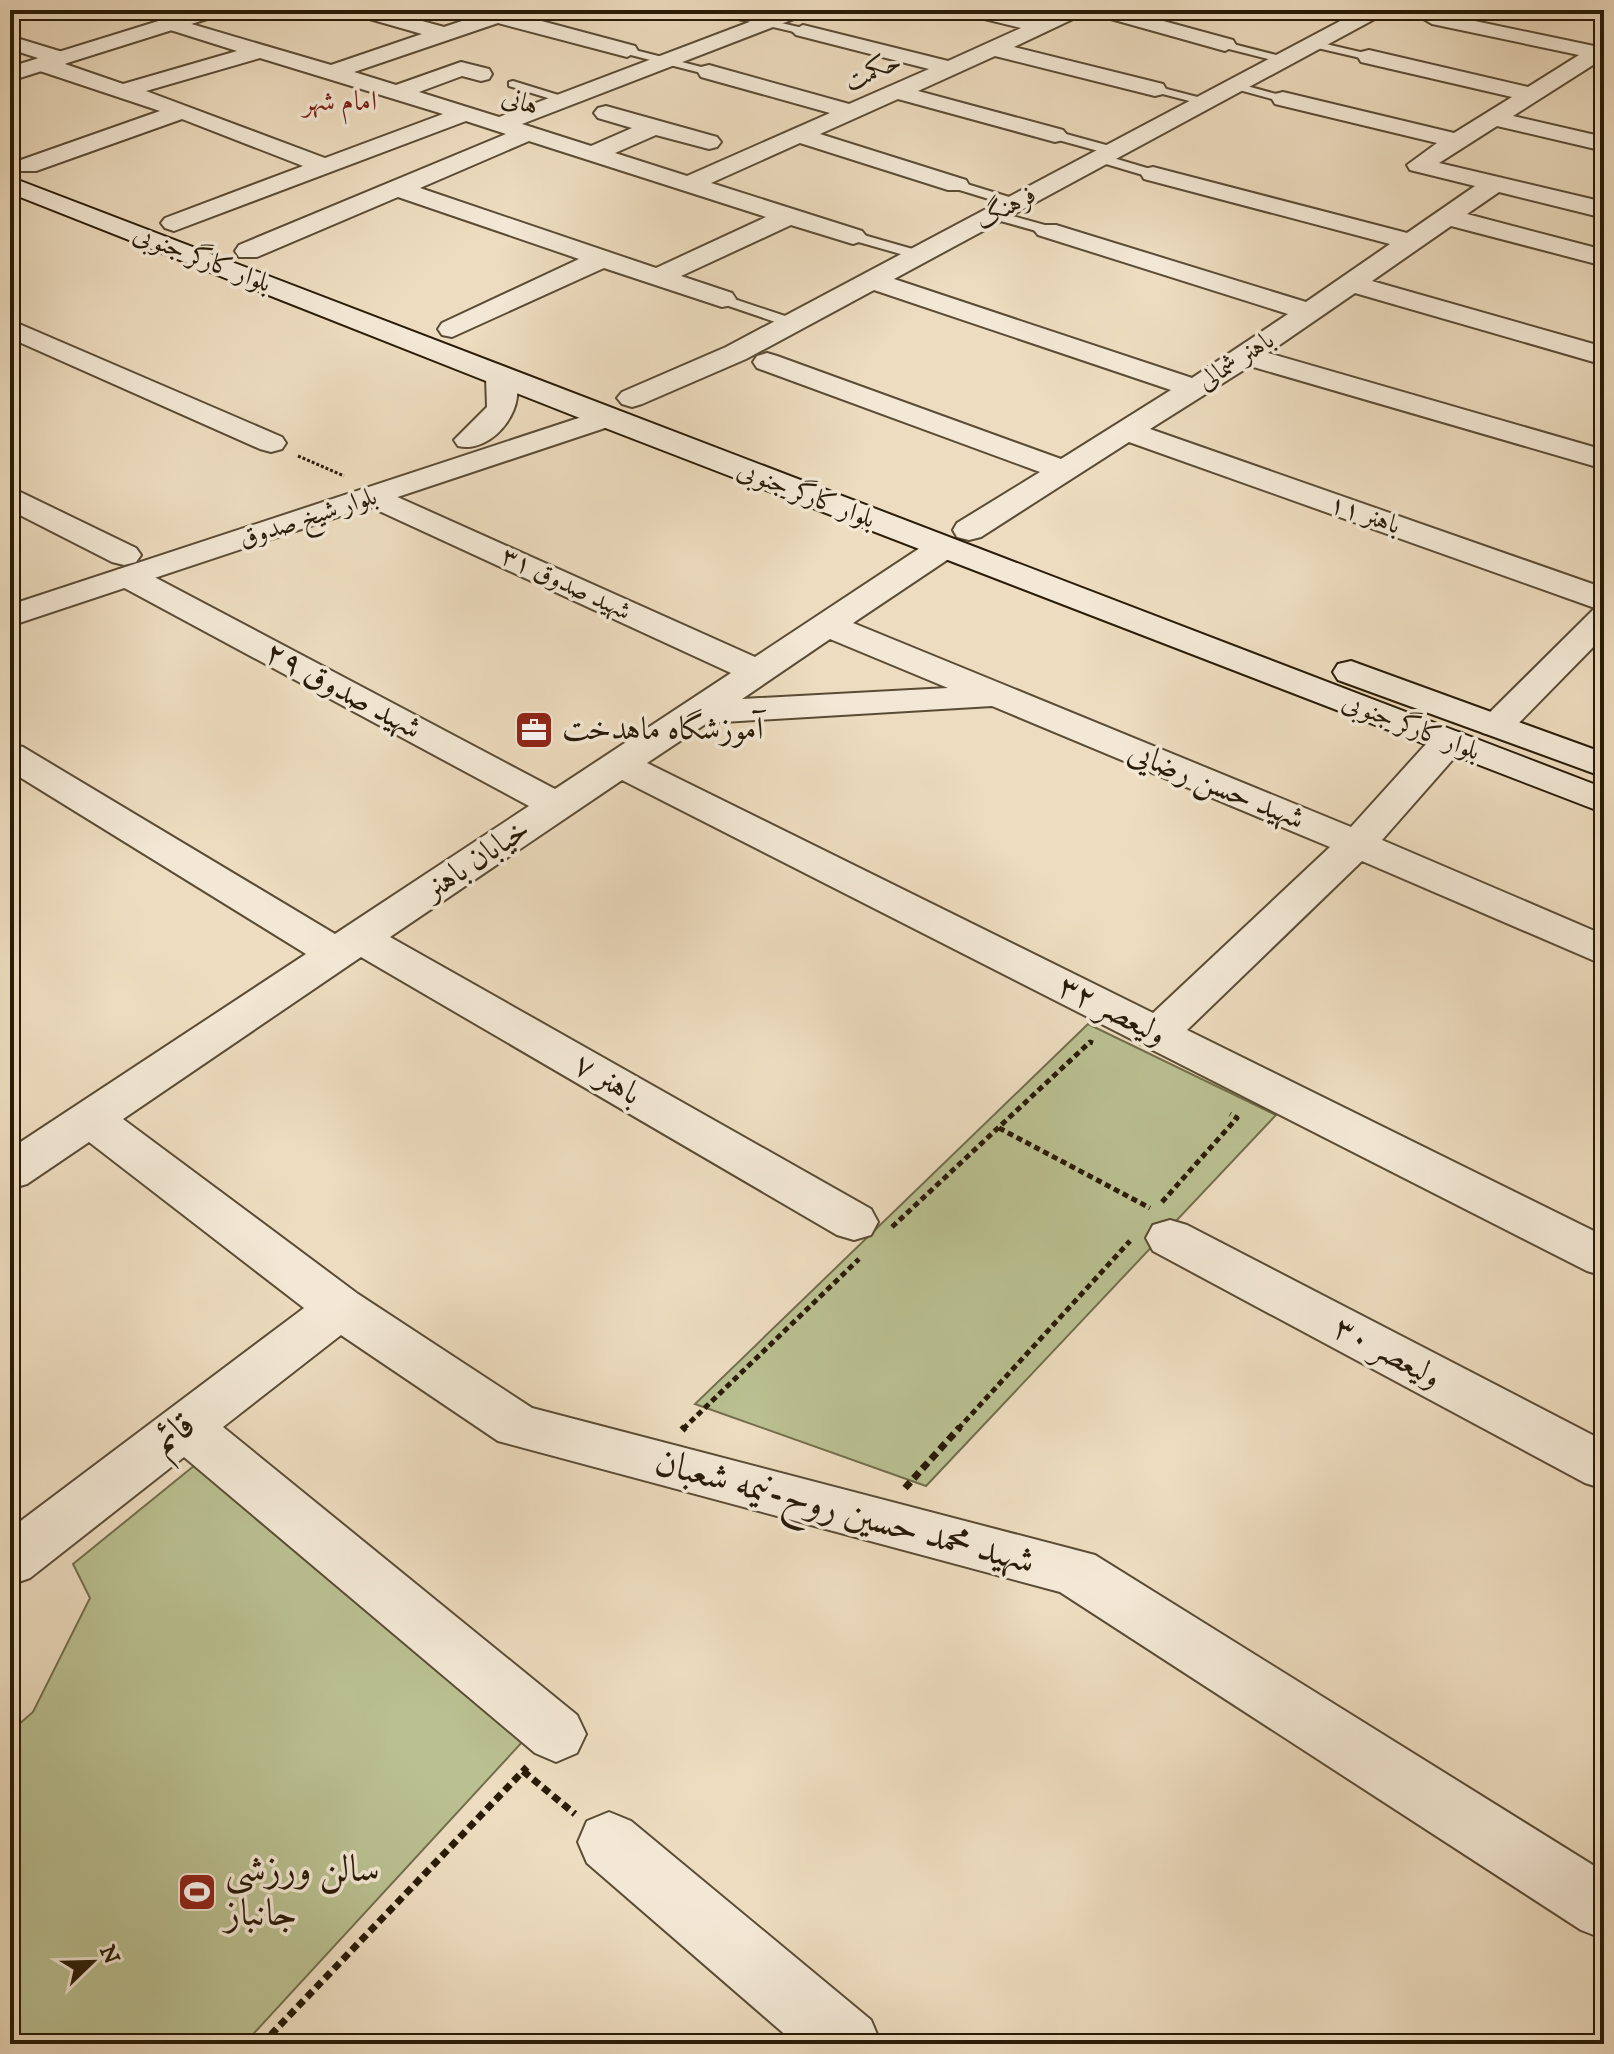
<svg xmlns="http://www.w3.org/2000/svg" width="1614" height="2054" viewBox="0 0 1614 2054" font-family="'IM FELL DW Pica',Amiri,serif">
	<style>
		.green { fill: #bac091; stroke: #726e4c; stroke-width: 2 }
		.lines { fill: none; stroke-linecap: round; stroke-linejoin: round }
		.service-casing { stroke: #5a4b35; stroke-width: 4 }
		.minor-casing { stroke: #5a4b35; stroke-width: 4 }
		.tertiary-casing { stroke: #5a4b35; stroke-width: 4 }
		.secondary-casing { stroke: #291b07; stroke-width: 4 }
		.path-far2 { stroke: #291b07; stroke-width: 3; stroke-dasharray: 3 2; stroke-linecap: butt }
		.path-far1 { stroke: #291b07; stroke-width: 5; stroke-dasharray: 6 4; stroke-linecap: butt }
		.path { stroke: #291b07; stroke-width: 7; stroke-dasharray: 8 5; stroke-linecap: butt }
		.service { fill: #f3e8d5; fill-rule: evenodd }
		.minor { fill: #f3e8d5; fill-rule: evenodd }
		.tertiary { fill: #f3e8d5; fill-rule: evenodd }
		.secondary { fill: #f3e8d5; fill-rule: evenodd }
		.labels { text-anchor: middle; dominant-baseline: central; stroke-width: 7; stroke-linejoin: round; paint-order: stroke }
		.far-street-label { font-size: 26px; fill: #291b07; stroke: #f3e8d5 }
		.far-neighbourhood-label { font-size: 28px; fill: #7a1f14; stroke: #f3e8d5 }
		.street-label { font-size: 32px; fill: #291b07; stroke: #f3e8d5 }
		.poi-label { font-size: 32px; fill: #291b07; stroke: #f3e8d5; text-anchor: start }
		.near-street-label { font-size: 38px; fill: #291b07; stroke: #f3e8d5 }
		.near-poi-label { font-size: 38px; fill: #291b07; stroke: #f3e8d5; text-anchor: start }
	</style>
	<rect width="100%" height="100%" fill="#eddcbf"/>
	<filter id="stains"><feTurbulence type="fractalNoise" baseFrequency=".0025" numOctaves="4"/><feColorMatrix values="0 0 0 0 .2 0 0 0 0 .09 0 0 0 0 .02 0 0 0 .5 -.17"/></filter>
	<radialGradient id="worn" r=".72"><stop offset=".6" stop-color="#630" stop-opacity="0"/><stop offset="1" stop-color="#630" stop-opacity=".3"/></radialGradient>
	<path class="green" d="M1088 1024 1276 1115 926 1486 695 1404Z
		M195 1465 524 1740 244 2044H10V1732L33 1712 90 1598 73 1564Z"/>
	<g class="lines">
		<defs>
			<path id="service" d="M726 10 807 29 808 31 803 34 721 15V11Z
				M1313 41 1373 55 1374 57 1369 60 1309 46V42Z
				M1225 42 1288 58 1289 60 1284 63 1221 47 1220 45Z
				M627 48 713 70 715 72 709 75 623 53 622 51Z
				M513 81 568 98 570 100 564 103 509 86V82Z
				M1236 83 1287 97 1289 99 1283 102 1232 88 1230 86Z
				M1155 86 1209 100 1211 102 1205 105 1151 91 1149 89Z
				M1055 131 1117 148 1119 151 1113 155 1051 138V132Z
				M1100 154 1157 171 1159 174 1153 178 1096 161V155Z
				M957 181 1019 200 1021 203 1015 207 953 188V182Z
				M994 211 1052 227 1053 230 1047 234 990 218 988 215Z
				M853 232 923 252 925 255 918 259 848 239V233Z
				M722 295 797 320 799 323 787 326 717 302V296Z"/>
			<path id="minor" d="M349 10H382L444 27 495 10H525L519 15 635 46 638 51 627 57 498 23 354 72 396 85 461 62 489 69 492 74 489 79 481 81 462 76 419 92 499 117 781 10H810L807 14 522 124 591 146 632 128 598 118 594 113 598 108 606 106 717 137 721 142 717 147 709 149 656 135 615 153 687 176 830 113 701 77 698 72 701 67 709 65 849 104 929 69 796 35 792 31 803 25 948 61 1021 28 964 14 961 10H997L1039 20 1063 10H1123L1233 40 1236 45 1225 51 1093 14 1090 11 1014 47 1163 84 1166 89 1163 94 1155 96 995 56 918 91 1063 130 1067 135 1063 140 1055 142 898 99 820 134 966 180 969 185 966 190H948L800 143 711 183 862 231 866 236 862 241 853 244 791 225 681 276 732 293 736 299 732 305 722 307 604 268 452 337 442 335 438 329 442 323 579 259 398 197 257 257H239L235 251 239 245 506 134 466 121 174 231 165 228 161 223 165 218 303 166 182 119 36 171H18L15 166 18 161 160 111 34 69 31 64 38 58 10 49V36L69 54 72 59 65 64 123 84 237 51 164 28 160 24 164 20 171 18 331 65 422 34 352 14ZM260 58 443 114 325 158 146 91ZM529 141 766 217 656 268 420 188Z
				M1361 10H1387L1384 14 894 279 1192 378 1288 314 1038 235 1034 230 1038 225H1056L1306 302 1390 244 1144 179 1141 174 1144 169 1153 167 1407 233 1475 186 1410 170 1407 165 1437 143 1275 104 1272 99 1275 94 1283 92 1454 133 1512 97 1361 62 1358 57 1361 52 1369 50 1528 87 1579 55 1432 24 1422 18 1432 12 1594 46 1604 43V58L1513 116 1604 137V151L1497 126 1439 163 1604 202V218L1499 192 1467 214 1604 250V266L1451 226 1372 281 1604 347V365L1355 293 1268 353 1604 450V469L1250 366 1150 429 1604 588V636L1509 733 1496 736 1483 733 1477 725 1595 608 1129 442 981 537 969 540 957 537 953 530 957 523 1040 472 757 368 753 362 757 356 767 353 777 356 1061 459 1171 390 874 290 746 359 642 404 632 407 622 404 617 398 622 392 726 347Z
				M1592 10H1604V18L1597 16Z
				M10 320 282 437 286 443 282 449 271 452 260 449 10 338Z
				M10 487 136 548 141 555 136 562 124 565 112 562 10 510Z
				M375 487 755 657 932 540 944 537 956 540 961 547 956 554 853 623 1351 827 1436 733 1449 730 1462 733 1468 741 1462 749 1382 840 1604 935V965L1362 861 1187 1030 1604 1236V1276L1587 1271 622 780 390 937 871 1209 878 1222 871 1235 854 1240 837 1235 361 957 123 1119 358 1294 532 1408 1095 1555 1604 1872V1939L1581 1930 1060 1592 498 1441 341 1335 223 1427 577 1715 586 1734 577 1753 556 1762 535 1753 184 1457 30 1578 10 1585V1529L304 1308 89 1142 27 1184 10 1189V1149L306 954 10 771V744L23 747 335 934 529 806 117 584 112 577 117 570 129 567 141 570 555 789 731 673 364 504 359 497 364 490ZM830 639 948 688 742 699ZM992 706 1330 847 1153 1013 647 763 707 723Z
				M1170 1220 1187 1225 1604 1441V1489L1585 1483 1153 1251 1146 1238 1153 1225Z
				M609 1812 631 1821 871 2020 881 2044H796L587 1863 578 1842 587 1821Z"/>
			<path id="tertiary" d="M194 10H226L223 14 10 81V67Z
				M501 368 511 371C533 403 493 455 458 446L454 440 487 407 486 377 491 371Z
				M606 409 617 412 621 418 617 424 10 626V605Z"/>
			<path id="secondary" d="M10 177 1604 788V813L595 424 10 193Z
				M1351 661 1604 753V777L1338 680 1333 672 1338 664Z"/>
		</defs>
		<use href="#service" class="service-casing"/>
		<use href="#minor" class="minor-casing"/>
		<use href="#tertiary" class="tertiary-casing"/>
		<use href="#secondary" class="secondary-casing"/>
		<path class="path-far2" d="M298 456 344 476"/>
		<path class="path-far1" d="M999 1128 1150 1208
			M1162 1202 1237 1118 1230 1114
			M892 1227 1090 1042 1093 1043
			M683 1429 859 1259
			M958 1429 1130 1241"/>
		<path class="path" d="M682 1430 685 1427
			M905 1488 960 1427
			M523 1771 575 1814
			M262 2044 527 1767"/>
		<use href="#service" class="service"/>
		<use href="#minor" class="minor"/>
		<use href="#tertiary" class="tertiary"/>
		<use href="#secondary" class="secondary"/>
	</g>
	<defs>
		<symbol id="office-square" viewBox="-11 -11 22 22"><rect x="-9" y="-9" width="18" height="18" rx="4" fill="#8f2418" stroke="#f3e8d5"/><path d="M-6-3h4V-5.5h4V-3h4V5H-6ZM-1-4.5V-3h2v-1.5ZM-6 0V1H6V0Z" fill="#fff"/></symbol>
		<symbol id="stadium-square" viewBox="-11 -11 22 22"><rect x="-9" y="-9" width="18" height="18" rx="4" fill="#8f2418" stroke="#f3e8d5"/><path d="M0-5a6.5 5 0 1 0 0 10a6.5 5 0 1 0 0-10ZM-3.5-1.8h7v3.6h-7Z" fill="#fff"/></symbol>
	</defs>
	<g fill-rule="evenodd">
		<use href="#office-square" x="512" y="708" width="44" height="44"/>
		<use href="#stadium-square" x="175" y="1870" width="44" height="44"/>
	</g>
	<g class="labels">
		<g class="far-street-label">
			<text transform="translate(873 72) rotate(-24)">حکمت</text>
			<text transform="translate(520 102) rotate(18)">هانی</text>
			<text transform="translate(1006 208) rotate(-28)">فرهنگ</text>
			<text transform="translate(202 259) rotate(21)">بلوار کارگر جنوبی</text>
			<text transform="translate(1236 361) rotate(-33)">باهنر شمالی</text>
			<text transform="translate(806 495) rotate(21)">بلوار کارگر جنوبی</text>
			<text transform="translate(1365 515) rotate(19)">باهنر ۱۱</text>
			<text transform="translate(308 518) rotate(-18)">بلوار شیخ صدوق</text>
			<text transform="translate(566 584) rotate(25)">شهید صدوق ۳۱</text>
			<text transform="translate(1411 727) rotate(21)">بلوار کارگر جنوبی</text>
		</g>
		<g class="far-neighbourhood-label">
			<text x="340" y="101">امام شهر</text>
		</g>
		<g class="street-label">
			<text transform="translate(343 691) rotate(28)">شهید صدوق ۲۹</text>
			<text transform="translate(1216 786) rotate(22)">شهید حسن رضایی</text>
			<text transform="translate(477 860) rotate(-34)">خیابان باهنر</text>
			<text transform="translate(1112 1011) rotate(27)">ولیعصر ۳۲</text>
			<text transform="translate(607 1080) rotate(30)">باهنر ۷</text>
			<text transform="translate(1387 1353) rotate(28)">ولیعصر ۳۰</text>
		</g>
		<g class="poi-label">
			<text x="562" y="730">آموزشگاه ماهدخت</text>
		</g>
		<g class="near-street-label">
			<text transform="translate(174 1434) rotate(-38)">قائم</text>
			<text transform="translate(845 1512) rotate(15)">شهید محمد حسین روح-نیمه شعبان</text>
		</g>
		<g class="near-poi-label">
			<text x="225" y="1870">سالن ورزشی<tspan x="225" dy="44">جانباز</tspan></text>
		</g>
	</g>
	<rect width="1614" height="2054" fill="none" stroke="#eddcbf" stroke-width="40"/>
	<rect x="12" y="12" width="1590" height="2030" fill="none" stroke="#291b07" stroke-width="4"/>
	<rect x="20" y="20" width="1574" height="2014" fill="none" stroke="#291b07" stroke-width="2"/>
	<g transform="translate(92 1962) rotate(67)" stroke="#f3e8d5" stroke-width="6" paint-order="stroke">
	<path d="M0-6L14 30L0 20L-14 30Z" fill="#291b07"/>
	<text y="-12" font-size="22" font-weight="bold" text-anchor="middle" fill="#291b07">N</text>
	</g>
	<rect width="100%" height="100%" filter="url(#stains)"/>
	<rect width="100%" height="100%" fill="url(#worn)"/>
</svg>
